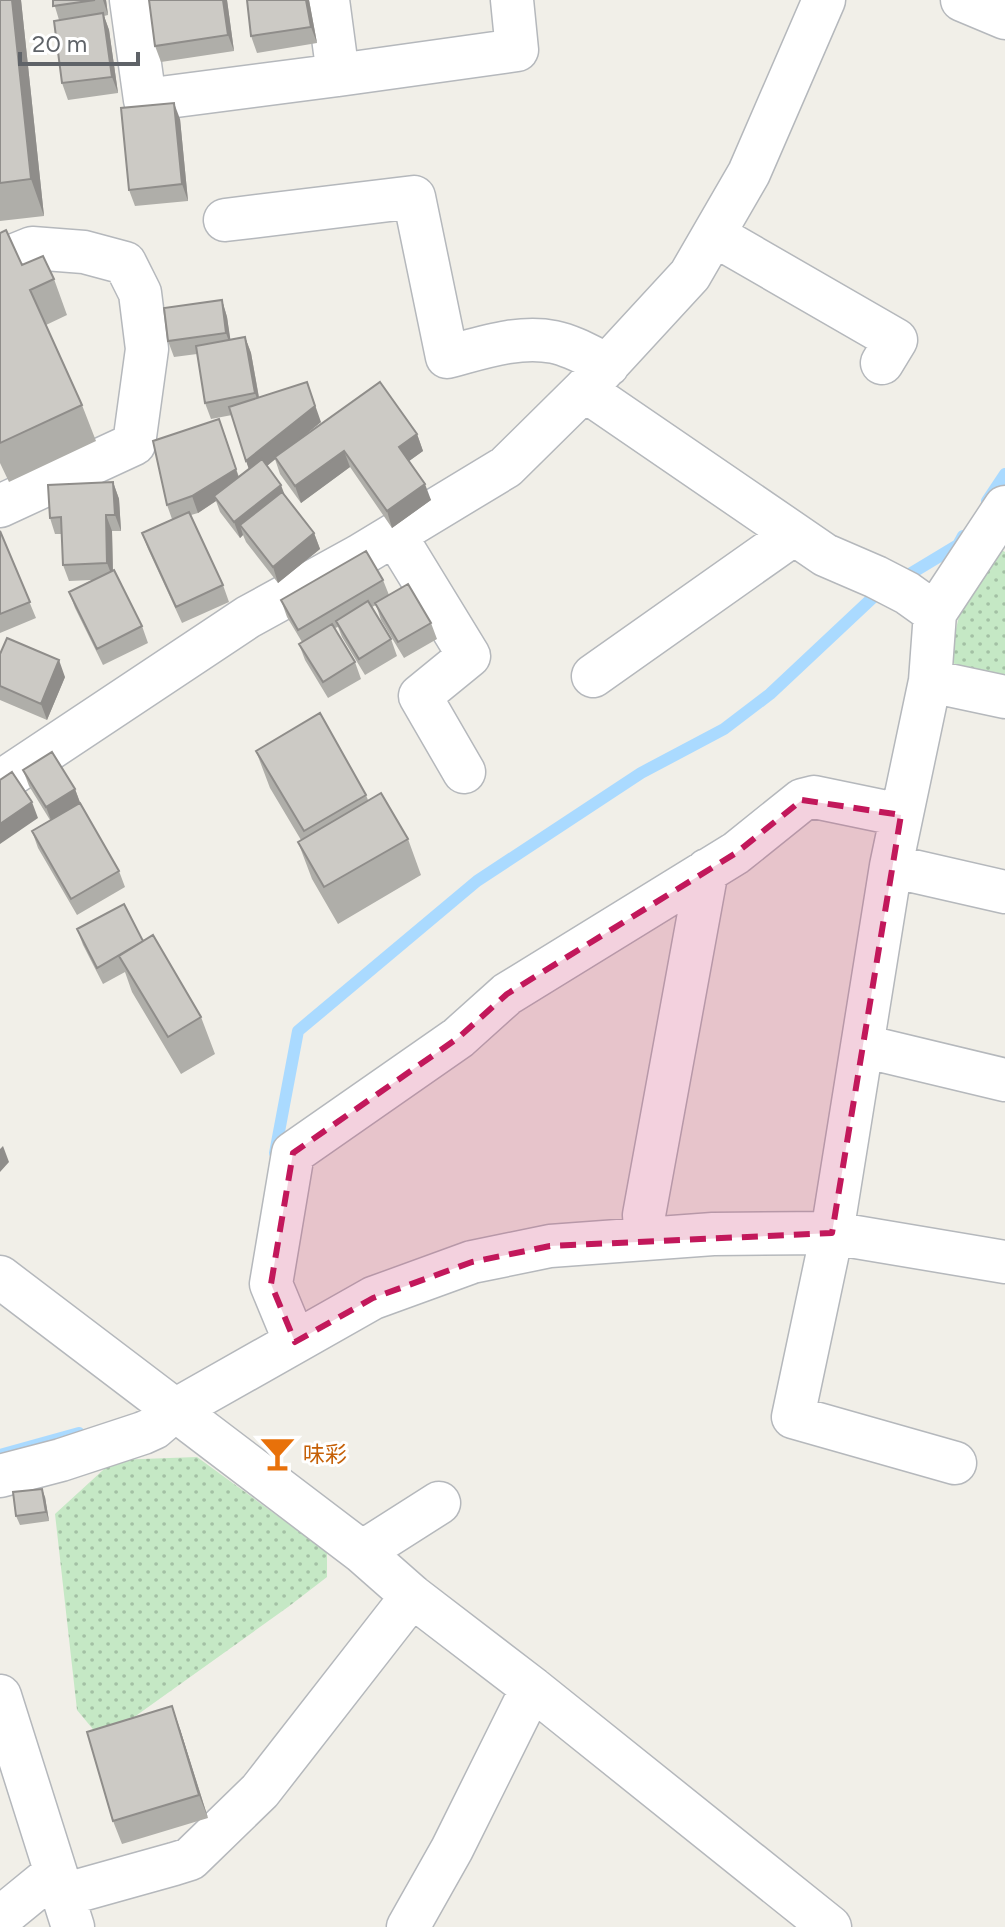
<svg xmlns="http://www.w3.org/2000/svg" width="1005" height="1927" viewBox="0 0 1005 1927" font-family="Figtree,'Noto Sans JP',sans-serif">
	<style>
		.green { fill: url(#green-dots) }
		.lines { fill: none; stroke-linecap: round; stroke-linejoin: round }
		.stream { stroke: #aadaff; stroke-width: 12 }
		.minor-casing { stroke: #b5b8bc; stroke-width: 45 }
		.minor { stroke: #fff; stroke-width: 42 }
		.wall { fill: #afaea9 }
		.shaded-wall { fill: #8f8d8a }
		.building { fill: #cccac5; stroke: #8f8d8a; stroke-width: 2 }
		.marked { fill: #c2185b; fill-opacity: 0.2; stroke: #c2185b; stroke-width: 6; stroke-dasharray: 16 10; stroke-linejoin: round }
		.labels { text-anchor: middle; dominant-baseline: central; stroke-width: 6; stroke-linejoin: round; paint-order: stroke }
		.food-label { font-size: 22px; fill: #c56008; stroke: #fff; text-anchor: start }
	</style>
	<defs>
		<pattern id="green-dots" width="8" height="8" patternUnits="userSpaceOnUse" patternTransform="scale(2)"><rect width="8" height="8" fill="#c5e8c5"/><path d="M2 2h.1M6 6h.1" fill="none" stroke="#a3c0a4" stroke-width="1.8" stroke-linecap="round"/></pattern>
	</defs>
	<rect width="100%" height="100%" fill="#f1efe8"/>
	<path class="green" d="M1000 549 1005 552V681L964 672 949 659 963 599Z
		M197 1457 327 1552V1577L288 1607 102 1740 77 1710 55 1514 114 1460Z"/>
	<g class="lines">
		<path class="stream" d="M987 501 1005 474
			M900 580 958 545 963 536
			M275 1153 298 1031 477 881 641 773 724 729 770 694 883 588
			M0 1455 79 1433"/>
		<defs>
			<path id="minor" d="M131 0 145 100 338 75
				M328 0 338 75 517 50 512 0
				M962 0 1005 18
				M225 220 414 197 447 357C482 348 518 335 554 342 573 346 591 357 608 365
				M714 235 896 340 882 363
				M0 261 32 248 84 252 125 263 140 293 147 349 134 444 0 506
				M584 390 825 555 876 577 907 593 935 613
				M395 535 469 656 420 696 464 772
				M593 676 794 534
				M930 681 1005 697
				M0 782 248 617 359 556 506 467 584 390 690 275 749 173 824 0
				M891 866 1005 892
				M863 1046 1005 1080
				M646 1239 644 1215 707 870
				M0 1277 362 1552 412 1596 532 1688 830 1927
				M295 1342 271 1284 293 1153 458 1038 507 994 736 853 802 800 814 797 901 815
				M955 1463 793 1417 832 1233 891 866 930 681 935 613 1005 507
				M0 1476 61 1460 143 1433 154 1428 175 1410 373 1298 472 1262 550 1246 713 1234 832 1233 1005 1262
				M362 1552 439 1503
				M0 1696 73 1927
				M63 1895 174 1864 190 1859 260 1791 412 1596
				M0 1918 55 1873
				M408 1927 452 1849 532 1688"/>
		</defs>
		<use href="#minor" class="minor-casing"/>
		<use href="#minor" class="minor"/>
	</g>
	<path class="wall" d="M0 0H21L44 216 0 221Z
		M53 0H106L108 15 104 16 109 30 118 93 68 100 62 83 59 20Z
		M227 0 234 51 161 62 155 46Z
		M247 0H309L317 43 257 53 251 36Z
		M180 119 188 201 135 206 129 190Z
		M0 233 22 265 54 279 67 315 46 325 82 405 96 441 9 482 0 463Z
		M222 300 227 317 230 340 245 337 251 353 259 397 321 422 301 438 417 434 423 451 409 461 431 500 392 528 350 467 301 503 280 474 275 459 267 466 284 494 314 533 320 549 278 583 246 542 243 535 240 538 220 512 216 501 198 513 191 515 223 585 229 602 182 623 148 549 142 533 172 519 167 505 219 419 239 477 249 469 232 415 211 419 205 403 197 354 174 357 168 341Z
		M113 482 119 499 121 531H112L113 570 142 626 148 643 103 665 75 608 69 592 92 580 69 581 63 565 62 534H55L50 518Z
		M0 531 36 618 0 633Z
		M383 580 389 595 431 623 437 639 404 658 381 620 376 605 372 607 391 639 397 656 365 675 342 637 338 627 335 628 355 662 361 679 328 698 305 660 299 644 302 642 287 617 281 600Z
		M0 654 65 677 47 720 0 700Z
		M256 751 366 795 368 800 408 839 421 875 338 924 312 879 298 842 301 840 270 788Z
		M23 770 75 789 80 803 119 871 125 887 77 915 38 848 32 831 50 820 29 786Z
		M77 929 143 941 201 1017 215 1054 181 1074 132 992 125 972 103 984 83 945Z
		M45 1497 49 1521 20 1525 16 1516Z
		M180 1729 208 1818 122 1844 113 1821Z"/>
	<path class="shaded-wall" d="M12 0H21L44 216 31 179Z
		M103 0H106L108 15Z
		M223 0H227L234 51 228 35Z
		M306 0H309L317 43 311 27Z
		M103 13 109 30 118 93 112 77Z
		M174 103 180 119 188 201 182 184Z
		M222 300 227 317 232 350 226 333Z
		M245 337 251 353 261 410 255 393Z
		M307 382 321 422 252 478 246 461Z
		M417 434 423 451 405 464 399 447Z
		M225 435 241 485 214 496 216 501 198 513 192 496Z
		M344 451 350 467 301 503 295 486Z
		M113 482 119 499 121 531 115 515Z
		M425 484 431 500 392 528 387 511Z
		M281 485 287 501 240 525 243 535 240 538 234 522Z
		M106 515 112 531 113 579 107 563Z
		M314 533 320 549 278 583 273 567Z
		M59 660 65 677 47 720 41 704Z
		M75 789 81 805 52 823 46 807Z
		M32 802 38 818 0 844V824Z
		M3 1146 9 1162 0 1172V1149Z
		M42 1489 45 1497 49 1521 46 1512Z
		M172 1706 180 1729 208 1818 199 1795Z"/>
	<path class="building" d="M0 0H12L31 179 0 183Z
		M53 0H95L53 6Z
		M149 0H223L228 35 155 46Z
		M247 0H306L311 27 251 36Z
		M103 13 112 77 62 83 54 21Z
		M174 103 182 184 129 190 121 108Z
		M6 230 22 265 43 256 54 279 30 290 82 405 0 443V233Z
		M222 300 226 333 168 341 164 308Z
		M245 337 255 393 205 403 196 346Z
		M307 382 315 406 246 461 229 407Z
		M380 382 417 434 399 447 425 484 387 511 344 451 295 486 275 457Z
		M219 419 236 469 192 496 167 505 153 441Z
		M262 459 281 485 234 522 214 496Z
		M113 482 115 515H106L107 563 63 565 61 517 50 518 48 485Z
		M282 492 314 533 273 567 240 525Z
		M189 512 223 585 176 607 142 533Z
		M0 531 30 602 0 614Z
		M366 551 383 580 298 630 281 600Z
		M114 570 142 626 97 649 69 592Z
		M408 584 431 623 398 642 375 603Z
		M368 601 391 639 359 659 336 621Z
		M332 624 355 662 323 682 299 644Z
		M7 638 59 660 41 704 0 686V654Z
		M320 713 366 795 304 831 256 751Z
		M52 752 75 789 46 807 23 770Z
		M12 772 32 802 0 824V780Z
		M381 793 408 839 324 887 298 842Z
		M80 803 119 871 71 899 32 831Z
		M124 904 143 941 97 968 77 929Z
		M153 935 201 1017 168 1037 119 956Z
		M42 1489 46 1512 16 1516 13 1492Z
		M172 1706 199 1795 113 1821 87 1732Z"/>
	<path class="marked" d="M802 800 901 815 832 1233 550 1246 472 1262 373 1298 295 1342 271 1284 293 1153 458 1038 507 994 736 853Z"/>
	<defs>
		<symbol id="bar-bare" viewBox="-9 -9 18 18"><path d="M-6-5H6L.8 .8V4.5H3.5V6h-7V4.5H-.8V.8Z" fill="#e8710a" stroke="#fff" stroke-width="2.5" paint-order="stroke"/></symbol>
	</defs>
	<g fill-rule="evenodd">
		<use href="#bar-bare" x="252" y="1428" width="51" height="51"/>
	</g>
	<g class="labels">
		<g class="food-label">
			<text x="303" y="1454">味彩</text>
		</g>
	</g>
	<path d="M20 52v12h118v-12" fill="none" stroke="#5f6368" stroke-width="4"/>
	<text x="32" y="52" font-size="24" fill="#5f6368" stroke="#ffffff" stroke-width="6" paint-order="stroke">20 m</text>
</svg>
